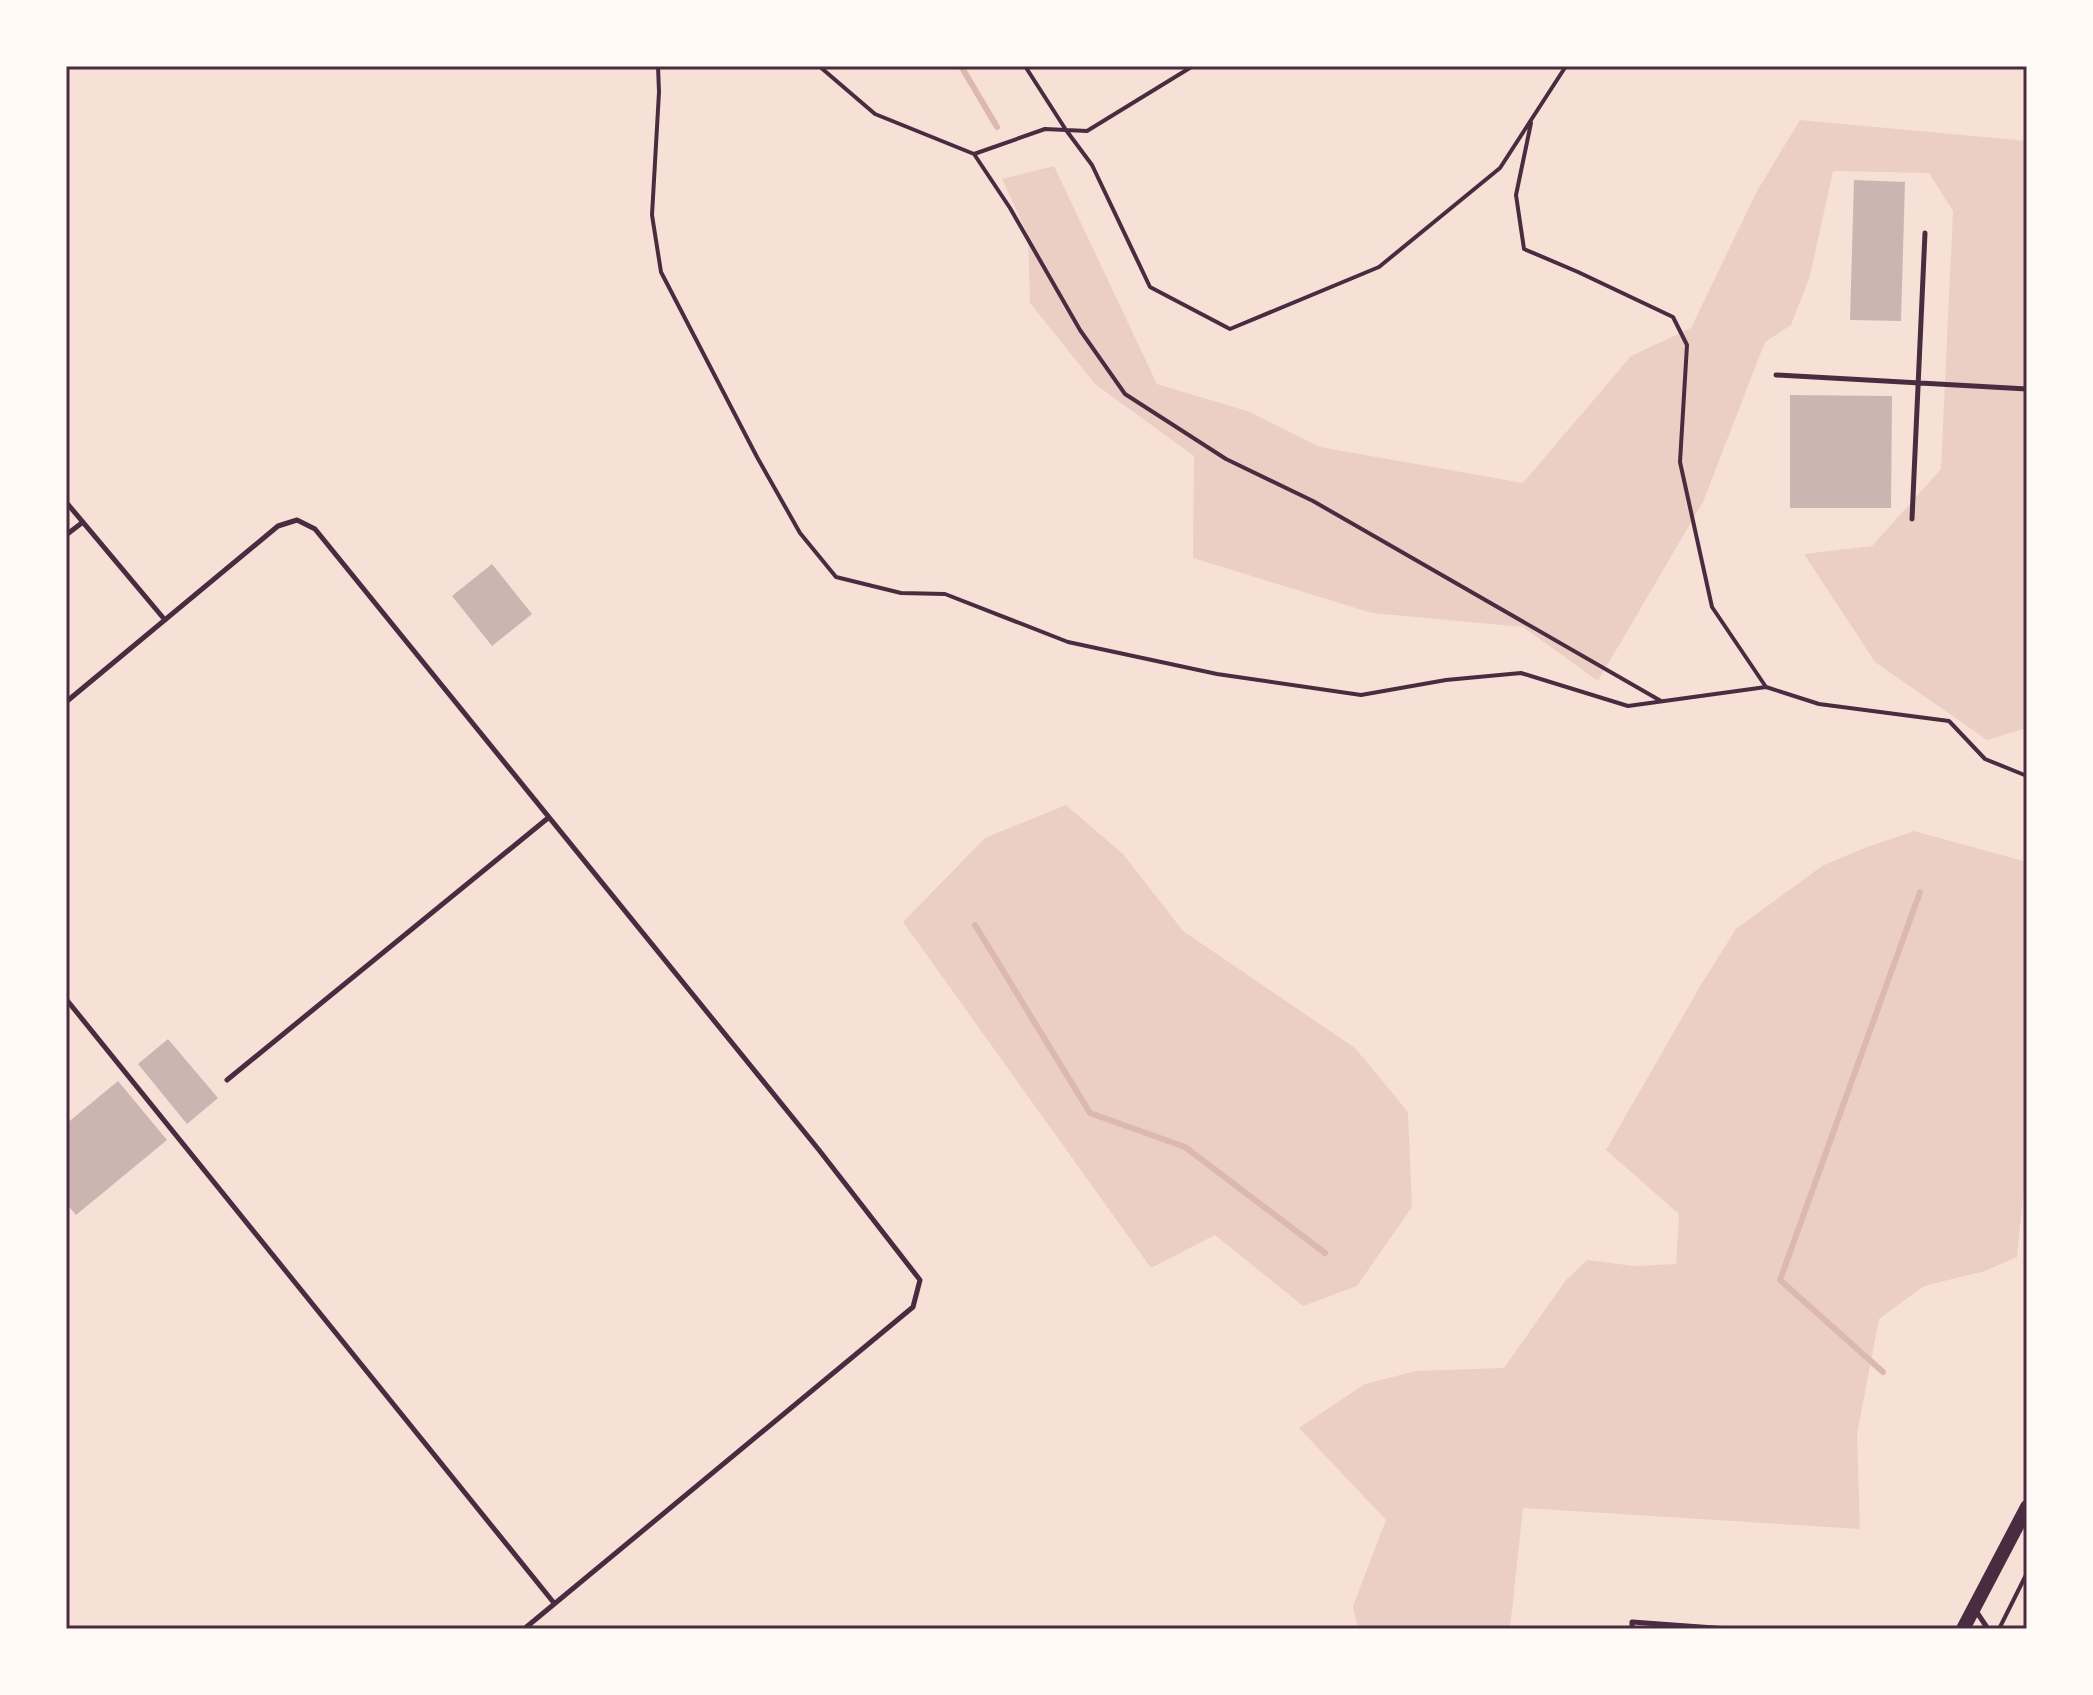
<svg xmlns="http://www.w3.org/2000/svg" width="2093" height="1695" viewBox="0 0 2093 1695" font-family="'Sofia Sans Condensed',sans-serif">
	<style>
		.green { fill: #ebcfc5 }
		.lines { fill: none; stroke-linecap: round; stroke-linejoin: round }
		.stream { stroke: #dcb8b0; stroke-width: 6 }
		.building { fill: #ccb4b1 }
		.path { stroke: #4a2c40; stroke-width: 4 }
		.service { stroke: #4a2c40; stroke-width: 5 }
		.tertiary { stroke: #4a2c40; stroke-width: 14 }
		.neatline { fill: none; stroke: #4a2c40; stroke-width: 3 }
	</style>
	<rect width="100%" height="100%" fill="#f7e1d7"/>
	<path class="green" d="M1800 120 2027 141V728L1987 740 1875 662 1804 554 1872 546 1941 469 1953 211 1929 173 1833 171 1810 276 1791 325 1765 342 1703 502 1598 681 1523 627 1372 613 1193 558 1194 456 1095 384 1030 303 1028 235 1002 179 1054 166 1157 384 1250 412 1320 447 1523 483 1631 356 1691 328 1757 191Z
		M1066 805 1123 854 1183 931 1355 1048 1408 1112 1412 1207 1357 1286 1303 1306 1215 1235 1151 1268 903 922 985 838Z
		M1914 831 2027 862V1157L2017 1257 1985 1271 1924 1286 1879 1319 1857 1434 1860 1529 1523 1508 1510 1629H1358L1353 1606 1386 1520 1299 1428 1365 1384 1416 1371 1504 1368 1566 1280 1587 1260 1635 1266 1676 1264 1679 1214 1606 1150 1702 983 1736 929 1822 866 1862 849Z"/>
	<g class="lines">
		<path class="stream" d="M961 66 997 127
			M975 925 1090 1113 1185 1147 1325 1253
			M1883 1372 1780 1280 1920 892"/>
	</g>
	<path class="building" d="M1854 180 1905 182 1901 321 1850 320Z
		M1790 395 1892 396 1891 508H1790Z
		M492 564 532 614 492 646 452 596Z
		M168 1039 218 1098 187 1124 138 1064Z
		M118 1081 167 1140 76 1215 66 1203V1124Z"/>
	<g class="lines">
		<path class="path" d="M658 66 659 92 652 215 661 272 757 457 800 533 836 577 901 593 945 594 1068 642 1217 674 1361 695 1446 680 1521 673 1628 706 1766 687 1819 704 1949 721 1985 759 2027 776
			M819 66 875 114 974 154 1045 129 1087 131 1193 66
			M1025 66 1066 130 1092 165 1150 287 1230 329 1379 267 1500 168 1566 66
			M1531 123 1516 195 1524 249 1578 272 1673 317 1687 345 1680 462 1712 607 1766 687
			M974 154 1010 208 1080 330 1125 394 1226 459 1313 501 1661 701
			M2000 1627 2027 1573"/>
		<path class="service" d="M1776 375 2027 389
			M66 502 165 620
			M1912 519 1925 233
			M66 535 83 522
			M66 702 278 526 297 520 315 529 819 1150 920 1280 913 1307 524 1629
			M66 999 554 1603
			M227 1080 548 818
			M1976 1611 1988 1629
			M1632 1629V1622L1728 1629"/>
		<path class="tertiary" d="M1963 1629 2027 1507"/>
	</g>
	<rect width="2093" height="1695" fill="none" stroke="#fffaf5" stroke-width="136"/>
	<rect x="68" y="68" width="1957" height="1559" class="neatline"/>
</svg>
